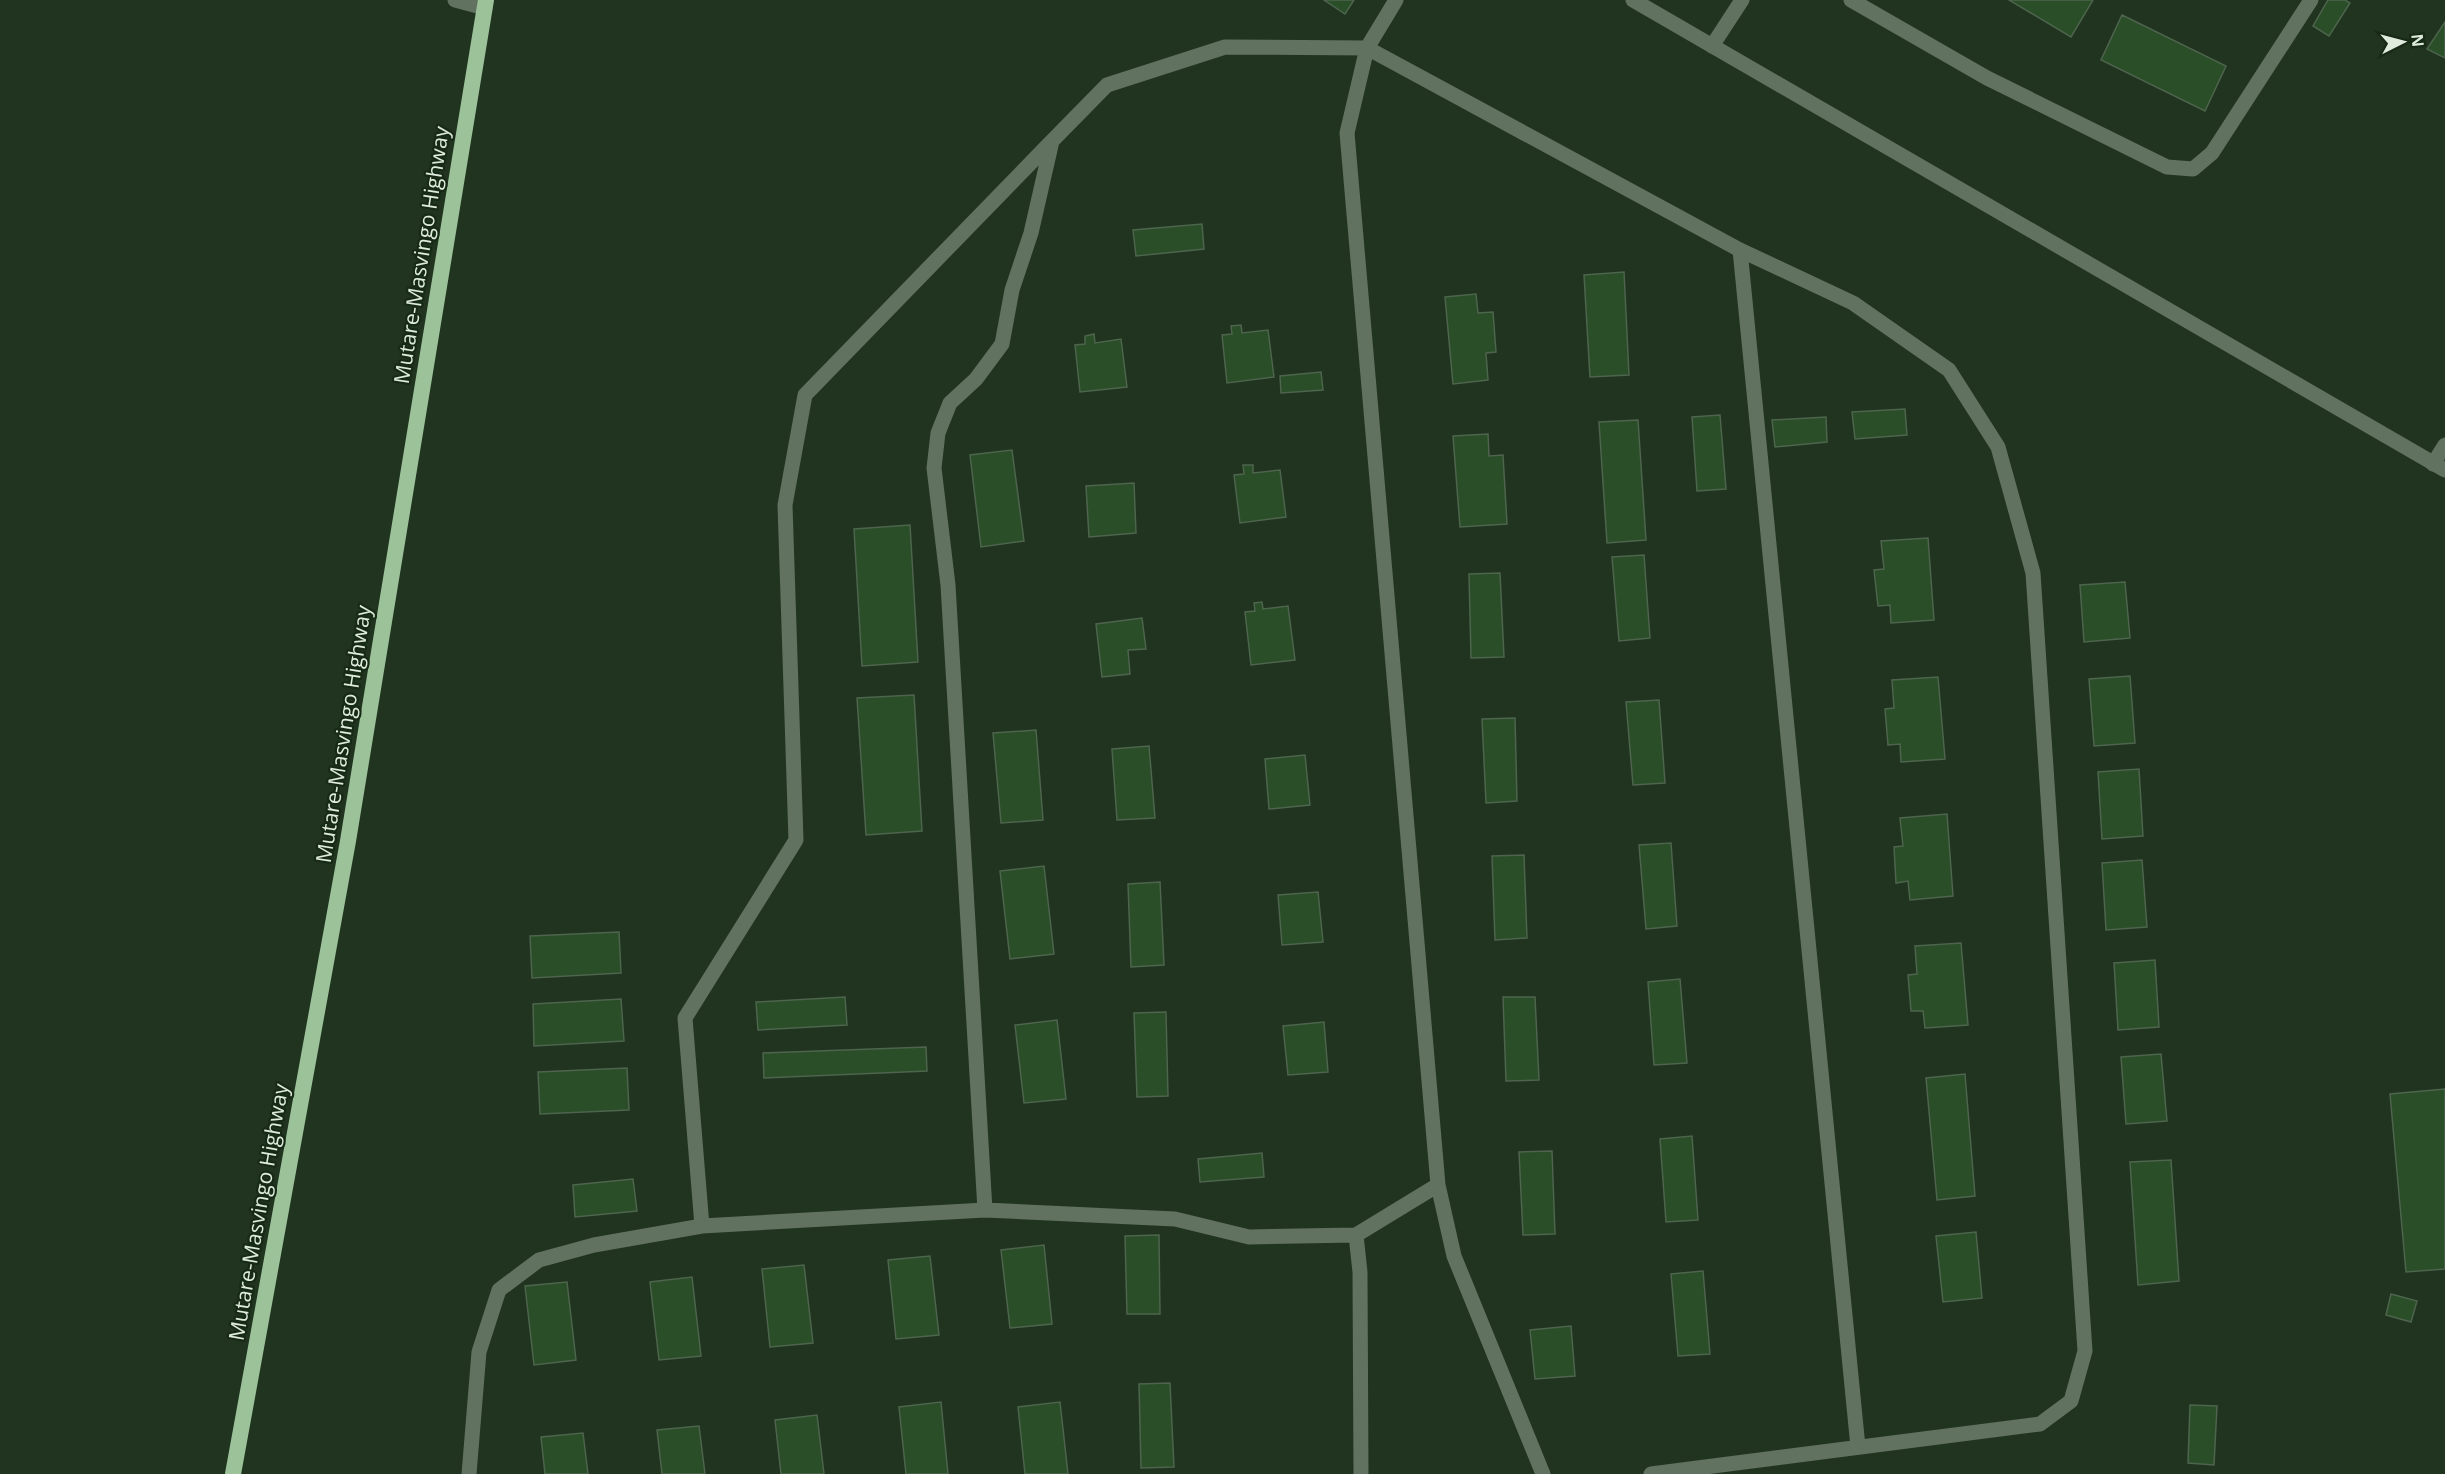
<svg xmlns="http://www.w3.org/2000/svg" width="2445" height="1474" viewBox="0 0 2445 1474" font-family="'Open Sans',sans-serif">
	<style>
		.building { fill: #294e28; stroke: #4e644d; stroke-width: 1.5 }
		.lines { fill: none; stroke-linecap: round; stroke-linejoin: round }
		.service { stroke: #617260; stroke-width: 15 }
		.minor { stroke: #617260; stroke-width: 15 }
		.tertiary { stroke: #617260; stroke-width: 15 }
		.trunk { stroke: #9cc29a; stroke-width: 16 }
		.labels { text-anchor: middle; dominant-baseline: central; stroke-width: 4.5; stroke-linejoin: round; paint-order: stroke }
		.street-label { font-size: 21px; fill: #deebdd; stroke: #162a15 }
	</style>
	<rect width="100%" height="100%" fill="#20341f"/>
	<path class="building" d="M1324 0H1354L1345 14Z
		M2009 0H2093L2071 37Z
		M2328 0H2345L2350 3 2329 36 2313 26Z
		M2122 15 2226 66 2205 111 2101 60Z
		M2445 22V58L2427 49Z
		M1202 224 1204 249 1136 256 1133 230Z
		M1624 272 1629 375 1590 377 1584 275Z
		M1476 294 1478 313 1493 312 1496 352 1486 353 1488 380 1453 384 1445 297Z
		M1241 325 1242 333 1268 330 1274 377 1227 383 1222 335 1232 334 1231 326Z
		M1094 334 1095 343 1121 339 1127 387 1080 392 1075 345 1085 344V336Z
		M1321 372 1323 390 1281 393 1280 376Z
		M1905 409 1907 435 1855 439 1852 412Z
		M1720 415 1726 489 1697 491 1692 417Z
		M1826 417 1827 442 1775 447 1772 420Z
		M1638 420 1646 540 1607 543 1599 422Z
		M1488 434 1489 456 1503 455 1507 524 1460 527 1453 436Z
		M1012 450 1024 541 981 547 970 455Z
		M1243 465H1253V473L1280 470 1286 517 1240 523 1234 475 1244 474Z
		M1134 483 1136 533 1089 537 1086 486Z
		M910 525 918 662 862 666 854 529Z
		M1928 538 1934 620 1891 623 1890 605 1878 606 1874 570 1884 569 1881 541Z
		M1644 555 1650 638 1619 641 1612 557Z
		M1500 573 1504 657 1471 658 1469 574Z
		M2125 582 2130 638 2084 642 2080 585Z
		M1262 602 1263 609 1288 606 1295 660 1251 665 1245 612 1255 611 1254 603Z
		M1142 618 1146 649 1128 650 1130 674 1102 677 1096 624Z
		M2130 676 2135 743 2094 746 2089 679Z
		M1938 677 1945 759 1901 762 1900 744 1888 745 1885 709 1894 708 1892 680Z
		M914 695 922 831 866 835 857 698Z
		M1659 700 1665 783 1633 785 1626 702Z
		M1515 718 1517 801 1486 803 1482 719Z
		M1036 730 1043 820 1001 823 993 733Z
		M1149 746 1155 818 1117 820 1112 749Z
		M1305 755 1310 805 1269 809 1265 759Z
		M2139 769 2143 836 2102 839 2098 772Z
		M1947 814 1953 896 1910 900 1908 881 1896 883 1894 847 1903 846 1900 818Z
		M1671 843 1677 926 1646 929 1639 845Z
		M1524 855 1527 938 1495 940 1492 856Z
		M2142 860 2147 927 2106 930 2102 863Z
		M1044 866 1054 954 1010 959 1000 871Z
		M1160 882 1164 965 1131 967 1128 884Z
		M1318 892 1323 942 1282 945 1278 895Z
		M619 932 621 973 532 978 530 936Z
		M1961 943 1968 1025 1925 1028 1923 1011H1911L1908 975 1917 974 1915 946Z
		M2155 960 2159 1027 2118 1030 2114 963Z
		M1680 979 1687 1063 1654 1065 1648 982Z
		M845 997 847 1025 758 1030 756 1002Z
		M1503 997H1535L1539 1080 1506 1081Z
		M621 999 624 1041 534 1046 533 1004Z
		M1166 1012 1168 1096 1137 1097 1134 1013Z
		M1057 1020 1066 1099 1024 1103 1015 1025Z
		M1324 1022 1328 1072 1288 1075 1283 1026Z
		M926 1047 927 1071 764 1078 763 1053Z
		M2161 1054 2167 1121 2126 1124 2121 1057Z
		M627 1068 629 1110 540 1114 538 1072Z
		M1965 1074 1975 1196 1937 1200 1926 1078Z
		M2445 1089V1269L2406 1272 2390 1094Z
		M1692 1136 1698 1220 1666 1222 1660 1139Z
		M1552 1151 1555 1234 1523 1235 1519 1152Z
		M1262 1153 1264 1177 1200 1182 1198 1159Z
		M2171 1160 2179 1281 2138 1285 2130 1162Z
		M633 1179 637 1211 575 1217 573 1185Z
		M1976 1232 1982 1298 1943 1302 1936 1236Z
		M1159 1235 1160 1314H1127L1125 1236Z
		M1044 1245 1052 1324 1010 1328 1001 1250Z
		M930 1256 939 1335 896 1339 888 1260Z
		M804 1265 813 1343 770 1347 762 1269Z
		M1703 1271 1710 1354 1678 1356 1671 1274Z
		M692 1277 701 1356 659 1360 650 1282Z
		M567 1282 576 1360 534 1365 525 1286Z
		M2391 1294 2417 1301 2411 1322 2386 1315Z
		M1571 1326 1575 1376 1535 1379 1530 1330Z
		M1170 1383 1174 1467 1141 1468 1139 1384Z
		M941 1402 948 1474H906L899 1407Z
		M1060 1402 1068 1474H1025L1018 1407Z
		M2190 1405 2217 1406 2214 1465 2188 1463Z
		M817 1415 824 1474H781L775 1420Z
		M699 1426 705 1474H662L657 1430Z
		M583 1433 588 1474H545L541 1437Z"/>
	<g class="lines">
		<path class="service" d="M1851 0 1987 78 2167 167 2193 169 2212 153 2311 0
			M1712 46 1742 0"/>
		<path class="minor" d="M455 0 485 8
			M1396 0 1367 48 1347 133 1438 1185 1454 1256 1543 1474
			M1740 250 1858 1447
			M2433 464 2445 445
			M985 1210 948 585 934 468 938 433 950 403 976 379 1002 344 1012 290 1031 233 1052 141 1107 85 1225 47 1367 48 1740 250 1853 303 1949 370 1998 447 2033 573 2085 1351 2071 1401 2040 1424 1651 1474
			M702 1226 685 1018 796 840 785 505 805 395 1052 141
			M1356 1235 1438 1185
			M469 1474 479 1352 499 1290 539 1260 594 1245 702 1226 985 1210 1175 1219 1249 1237 1356 1235 1360 1272 1361 1474"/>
		<path class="tertiary" d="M1633 0 2445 470"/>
		<path class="trunk" d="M233 1474 348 841 486 0"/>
	</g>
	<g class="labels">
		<g class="street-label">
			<text transform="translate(421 255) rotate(-81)">Mutare-Masvingo Highway</text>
			<text transform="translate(343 734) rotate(-81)">Mutare-Masvingo Highway</text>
			<text transform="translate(258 1212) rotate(-80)">Mutare-Masvingo Highway</text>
		</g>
	</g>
	<g transform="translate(2403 42) rotate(84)" stroke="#162a15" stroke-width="4.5" paint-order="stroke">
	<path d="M0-4.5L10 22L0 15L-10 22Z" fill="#deebdd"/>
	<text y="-9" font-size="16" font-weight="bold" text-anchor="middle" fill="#deebdd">N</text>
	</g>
</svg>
